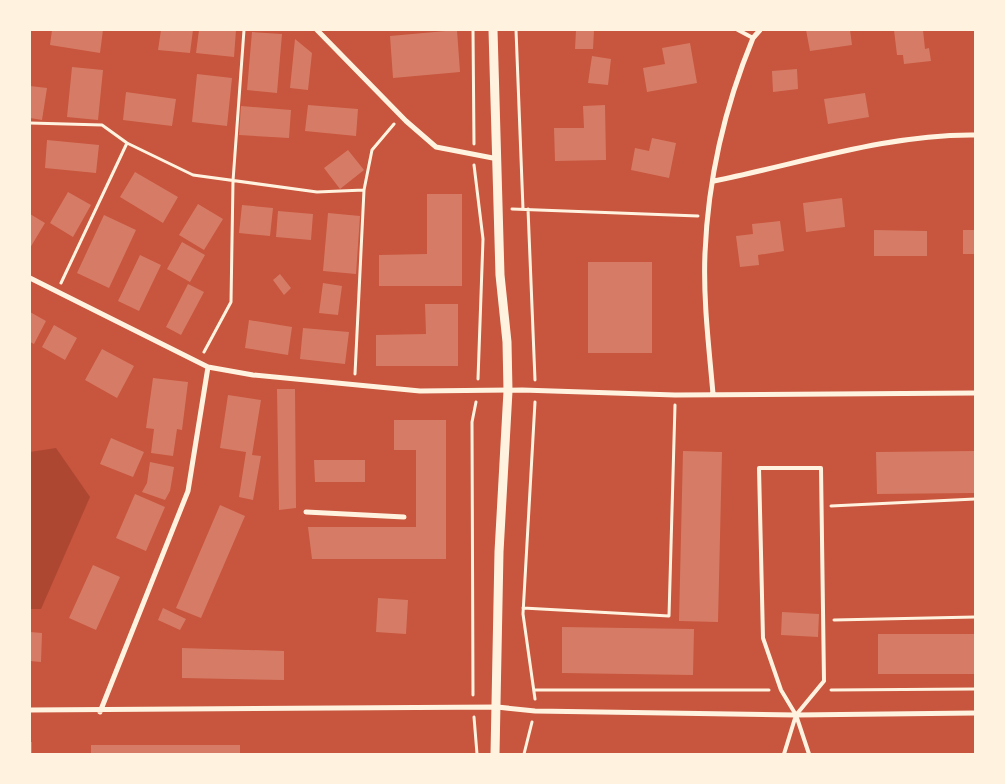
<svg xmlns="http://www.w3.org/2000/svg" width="1005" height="784" viewBox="0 0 1005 784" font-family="Lato,sans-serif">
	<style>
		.green { fill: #ae4732 }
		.building { fill: #d67c66 }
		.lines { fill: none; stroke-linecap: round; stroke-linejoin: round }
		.path { stroke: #fff3e0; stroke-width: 3 }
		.service { stroke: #fff3e0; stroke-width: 4 }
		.minor { stroke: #fff3e0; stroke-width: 5 }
		.tertiary { stroke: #fff3e0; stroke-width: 9 }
	</style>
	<rect width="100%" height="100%" fill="#c8553d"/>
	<path class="green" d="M56 448 90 497 41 609H30V452Z"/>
	<path class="building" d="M52 30H103L100 53 50 45Z
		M161 30H193L190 53 158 50Z
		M199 30H236L234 57 196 53Z
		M457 30 460 72 393 78 390 36Z
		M576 30H594L593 49H575Z
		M806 30H850L852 45 810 51Z
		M894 30H923L925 49 929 48 931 61 904 64 903 55H897Z
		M252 32 282 34 277 93 247 90Z
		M295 39 312 53 308 90 290 88Z
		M690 43 697 83 647 92 643 68 665 64 662 48Z
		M592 56 611 59 608 85 588 83Z
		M72 67 103 70 98 120 67 117Z
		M797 69 798 89 773 92 772 71Z
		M197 74 232 78 227 126 192 122Z
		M30 86 47 88 42 120 30 118Z
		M126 92 176 99 172 126 123 120Z
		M865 93 869 117 828 124 824 99Z
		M308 105 358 109 356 136 305 131Z
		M605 105 606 160 555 161 554 128H584L583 106Z
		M241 106 291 110 289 138 239 135Z
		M652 138 676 143 669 178 631 170 635 148 649 151Z
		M47 140 99 145 96 173 45 168Z
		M348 150 364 170 340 189 324 168Z
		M135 172 178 197 163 223 120 197Z
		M68 192 91 205 73 237 50 223Z
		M427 194H462V286H379V255L427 254Z
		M842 198 845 227 806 232 803 203Z
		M198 204 223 219 204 250 179 235Z
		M242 205 273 208 270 236 239 233Z
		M278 211 313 214 311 240 276 237Z
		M328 213 360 216 356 274 323 271Z
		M30 214 45 223 30 248Z
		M104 215 136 230 109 288 77 273Z
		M780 221 784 251 758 255 759 265 740 267 736 236 753 234 752 224Z
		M874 230 927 231V256H874Z
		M963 230H975V254H963Z
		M182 242 205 255 190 282 167 269Z
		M140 255 161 265 139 311 118 301Z
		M588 262H652V353H588Z
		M280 274 291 288 284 295 273 280Z
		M323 283 342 286 338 315 319 313Z
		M188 284 204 292 181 335 166 327Z
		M425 304H458V366H376V335L426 334Z
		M30 312 46 321 34 344 30 342Z
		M249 320 292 327 288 355 245 348Z
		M54 325 77 338 65 360 42 347Z
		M303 328 349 332 345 364 300 359Z
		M102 349 134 366 117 398 85 380Z
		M153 378 188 382 182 430 177 429 173 456 151 453 154 429 146 428Z
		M277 389H295L296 508 279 510Z
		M228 395 261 400 252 455 261 456 253 500 239 497 246 452 220 448Z
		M394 420H446V559H312L308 527H416V450H394Z
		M111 438 144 452 133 477 100 464Z
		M683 451 722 452 718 622 679 621Z
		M975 451V493L877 494 876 452Z
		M314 460H365V482H315Z
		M150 462 174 467 170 491 165 500 142 492 147 483Z
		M135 494 165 507 146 551 116 538Z
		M220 505 245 516 201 618 176 608Z
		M93 565 120 577 96 630 69 618Z
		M378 598 408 600 406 634 376 632Z
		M163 608 186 619 180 630 158 620Z
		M782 612 819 614 818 637 781 635Z
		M562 627 694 629 693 675 562 673Z
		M30 632 42 633 41 662 30 661Z
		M878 634H975V674H878Z
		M182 648 284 651V680L182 678Z
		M30 742H32V754H30Z
		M91 745H240V754H91Z"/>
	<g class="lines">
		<path class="path" d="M473 30 474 144
			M516 30 523 209
			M30 123 102 125 127 143 193 175 317 192 364 190 372 150 394 124
			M474 165 483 239 478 379
			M512 209 698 216
			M528 209 535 380
			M61 283 127 143
			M204 352 231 302 233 181 244 30
			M355 374 364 190
			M535 402 523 614 535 699
			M831 506 975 499
			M523 608 669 616 675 405
			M834 620 975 617
			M534 690H769
			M831 690 975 689
			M473 695 472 422 476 402
			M474 717 477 754
			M524 754 532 722"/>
		<path class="service" d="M738 30 753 38
			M784 754 796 715 824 681 821 468H759L763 638 781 690 796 715 809 754"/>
		<path class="minor" d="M317 30 406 121 436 147 498 159
			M714 181C799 164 887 134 975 135
			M30 278 208 367 253 375 420 391 522 390 675 395 975 393
			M713 394C709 347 703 300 705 253 708 180 725 106 753 38L760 30
			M306 512 404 517
			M30 710 497 707 535 711 796 715 975 713
			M100 712 188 491 208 367"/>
		<path class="tertiary" d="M493 30 500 275 507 342 508 391 499 552 495 754"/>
	</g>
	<rect width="1005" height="784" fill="none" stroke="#fff3e0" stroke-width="62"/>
</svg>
